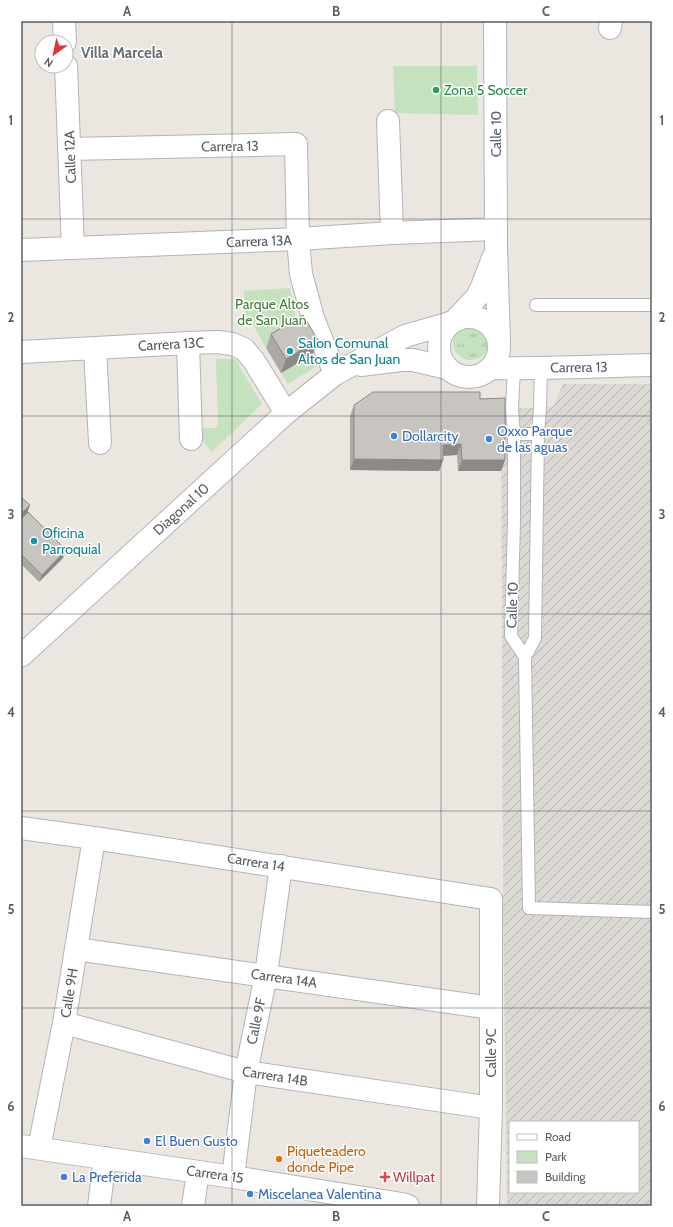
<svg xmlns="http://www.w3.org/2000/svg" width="673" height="1227" viewBox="0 0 673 1227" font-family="Cabin,sans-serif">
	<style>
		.industrial { fill: url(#industrial-furrows); fill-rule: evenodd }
		.grass { fill: url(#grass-tufts) }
		.green { fill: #c4e2be }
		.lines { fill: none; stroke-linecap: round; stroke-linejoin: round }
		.lane-casing { stroke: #b1b4b7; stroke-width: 14 }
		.street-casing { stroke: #b1b4b7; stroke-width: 24 }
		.secondary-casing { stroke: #b0b4b7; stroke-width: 24 }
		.lane { stroke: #fff; stroke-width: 12 }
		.street { stroke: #fff; stroke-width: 22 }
		.secondary { stroke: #fff; stroke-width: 22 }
		.wall { fill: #aca9a5 }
		.shaded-wall { fill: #8c8986 }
		.building { fill: #c8c4c0; stroke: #8c8986 }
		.grid { fill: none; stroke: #595d60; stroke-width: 1; stroke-opacity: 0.55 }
		.leisure-dot { fill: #2e9e5b; stroke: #fff; stroke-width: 1.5 }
		.culture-dot { fill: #0f9aa8; stroke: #fff; stroke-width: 1.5 }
		.shop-dot { fill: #3f7fe0; stroke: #fff; stroke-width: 1.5 }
		.food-dot { fill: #e8710a; stroke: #fff; stroke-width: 1.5 }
		.health-dot { fill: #e0444e; stroke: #fff; stroke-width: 1.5 }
		.labels { text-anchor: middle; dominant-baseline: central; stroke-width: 3; stroke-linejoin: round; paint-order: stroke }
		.leisure-label { font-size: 14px; fill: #27864d; stroke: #fff; text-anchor: start }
		.street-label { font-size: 14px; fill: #595d60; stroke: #fff }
		.park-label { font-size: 14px; fill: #417f39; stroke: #fff }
		.culture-label { font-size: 14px; fill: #0d838f; stroke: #fff; text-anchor: start }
		.shop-label { font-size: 14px; fill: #366cbe; stroke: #fff; text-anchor: start }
		.food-label { font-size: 14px; fill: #c56008; stroke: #fff; text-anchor: start }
		.health-label { font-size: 14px; fill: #be3a42; stroke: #fff; text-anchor: start }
		.neighbourhood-label { font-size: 15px; font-weight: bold; fill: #6a6f72; stroke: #fff }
		.neatline { fill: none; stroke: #595d60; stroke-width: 1.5 }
		.grid-label { font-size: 13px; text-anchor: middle; font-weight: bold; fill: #595d60 }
	</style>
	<defs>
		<pattern id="industrial-furrows" width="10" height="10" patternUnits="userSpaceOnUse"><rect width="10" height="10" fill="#dcd9d5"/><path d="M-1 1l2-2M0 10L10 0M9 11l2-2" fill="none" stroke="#b5b3b0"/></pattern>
		<pattern id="grass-tufts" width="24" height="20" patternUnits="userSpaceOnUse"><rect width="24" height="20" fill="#c4e2be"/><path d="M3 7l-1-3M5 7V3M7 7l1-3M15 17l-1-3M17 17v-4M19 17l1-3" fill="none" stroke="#a2ba9e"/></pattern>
	</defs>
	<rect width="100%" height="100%" fill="#ebe7e0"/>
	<path class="industrial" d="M563 384H652V1206H507L503 901 501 409 553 407ZM510 1122H638V1192H510Z"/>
	<path class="grass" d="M453 342a18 18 0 1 1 36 0a18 18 0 1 1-36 0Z"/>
	<path class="green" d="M393 66H477L478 115 395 113Z
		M290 288 298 329 266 348 254 326H247L244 291Z
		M313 354 320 364 288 384 281 373Z
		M216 359H235L262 404 212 452 203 441 202 428H216L218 425Z"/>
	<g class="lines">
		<defs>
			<path id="lane" d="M536 305H652
				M514 369 512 409 514 434V521L511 636 525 657 529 908 652 912
				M514 434H538
				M525 657 535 638 538 434 540 408 541 367"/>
			<path id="street" d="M64 21 65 42
				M610 28 611 21
				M66 66 73 248
				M388 121 392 233
				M70 149 296 144 298 239 301 274 313 318 335 374
				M21 250 298 239 392 233 496 229
				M188 343 191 439
				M95 348 100 443
				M21 352 188 343 218 342 232 344 244 349 254 361 286 413
				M361 365 401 360H413L447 368
				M21 656 286 413 335 374 405 336 450 323
				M21 828 94 838 491 899V1108L488 1206
				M76 949 491 1008
				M64 1023 246 1072 491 1108
				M21 1146 233 1177 402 1204 408 1206
				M39 1148 64 1023 94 838
				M233 1177 246 1072 266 975 281 866
				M99 1206 105 1158
				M193 1206 198 1172"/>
			<path id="secondary" d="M495 21 496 247 499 342
				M439 347a30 30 0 1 1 60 0a30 30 0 1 1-60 0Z
				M457 318 477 297 482 287 493 258
				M491 368C545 369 598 366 652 365"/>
		</defs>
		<use href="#lane" class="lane-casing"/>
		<use href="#street" class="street-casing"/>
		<use href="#secondary" class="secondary-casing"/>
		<use href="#lane" class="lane"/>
		<use href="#street" class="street"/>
		<use href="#secondary" class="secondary"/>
	</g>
	<path class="wall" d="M271 334 313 354 281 373 266 348Z
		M480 399 505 460 501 471H458L457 455 443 456V460L439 471 350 470V416L354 405Z
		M21 497 28 512 63 558 39 582 21 564Z"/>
	<path class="shaded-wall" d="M318 340 313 354 281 373 286 359Z
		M461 444 457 455 439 456 443 445Z
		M354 459 443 460 439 471 350 470Z
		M462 460H505L501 471H458Z
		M30 505 25 519 21 523V514Z
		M66 550 63 558 39 582 42 575Z"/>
	<path class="building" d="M303 315 318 340 286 359 271 334Z
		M373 392H480V399L505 398V460H462L461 444 443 445V460L354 459V405Z
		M21 497 30 505 21 514Z
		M28 512 66 550 42 575 21 554V519Z"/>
	<path class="grid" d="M232 21V1206M441 21V1206M21 219H652M21 416H652M21 614H652M21 811H652M21 1008H652"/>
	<circle class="leisure-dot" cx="436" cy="90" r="4"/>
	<g class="culture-dot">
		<circle cx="290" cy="351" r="4"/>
		<circle cx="34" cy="541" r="4"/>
	</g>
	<g class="shop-dot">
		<circle cx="394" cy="436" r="4"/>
		<circle cx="489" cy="439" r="4"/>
		<circle cx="147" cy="1141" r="4"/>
		<circle cx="64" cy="1177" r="4"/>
		<circle cx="250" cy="1194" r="4"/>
	</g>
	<circle class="food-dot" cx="279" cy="1159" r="4"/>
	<path class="health-dot" d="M383 1171h4v4h4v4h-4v4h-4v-4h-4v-4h4z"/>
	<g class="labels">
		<g class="leisure-label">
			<text x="444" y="90">Zona 5 Soccer</text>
		</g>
		<g class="street-label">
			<text transform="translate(496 134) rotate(-90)">Calle 10</text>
			<text transform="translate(230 146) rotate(-1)">Carrera 13</text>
			<text transform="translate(70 157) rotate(-92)">Calle 12A</text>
			<text transform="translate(259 241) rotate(-2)">Carrera 13A</text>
			<text transform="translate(171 344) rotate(-3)">Carrera 13C</text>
			<text transform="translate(579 367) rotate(-1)">Carrera 13</text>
			<text transform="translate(181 509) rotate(-42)">Diagonal 10</text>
			<text transform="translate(512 605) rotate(-88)">Calle 10</text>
			<text transform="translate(256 862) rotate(9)">Carrera 14</text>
			<text transform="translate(284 978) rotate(8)">Carrera 14A</text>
			<text transform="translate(69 993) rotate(-81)">Calle 9H</text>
			<text transform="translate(256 1021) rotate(-78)">Calle 9F</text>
			<text transform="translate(491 1053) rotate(-90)">Calle 9C</text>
			<text transform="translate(275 1076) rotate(9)">Carrera 14B</text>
			<text transform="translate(215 1174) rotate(8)">Carrera 15</text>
		</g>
		<g class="park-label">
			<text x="272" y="304">Parque Altos<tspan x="272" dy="16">de San Juan</tspan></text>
		</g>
		<g class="culture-label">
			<text x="298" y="343">Salon Comunal<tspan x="298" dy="16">Altos de San Juan</tspan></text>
			<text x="42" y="533">Oficina<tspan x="42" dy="16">Parroquial</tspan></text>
		</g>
		<g class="shop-label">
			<text x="497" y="431">Oxxo Parque<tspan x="497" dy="16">de las aguas</tspan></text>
			<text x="402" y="436">Dollarcity</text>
			<text x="155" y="1141">El Buen Gusto</text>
			<text x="72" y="1177">La Preferida</text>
			<text x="258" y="1194">Miscelanea Valentina</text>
		</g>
		<g class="food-label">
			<text x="287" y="1151">Piqueteadero<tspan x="287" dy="16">donde Pipe</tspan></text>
		</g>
		<g class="health-label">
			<text x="393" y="1177">Willpat</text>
		</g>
		<g class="neighbourhood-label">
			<text x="122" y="53">Villa Marcela</text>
		</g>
	</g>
	<rect width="673" height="1227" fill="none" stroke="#ffffff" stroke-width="44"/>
	<rect x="509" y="1121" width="130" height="72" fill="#ffffff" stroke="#bdbebf"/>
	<rect x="517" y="1134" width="20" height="6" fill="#ffffff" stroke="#bdbebf"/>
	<text x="545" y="1141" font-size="12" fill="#595d60">Road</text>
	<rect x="517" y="1151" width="20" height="12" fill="#c4e2be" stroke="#bdbebf"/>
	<text x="545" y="1161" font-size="12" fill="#595d60">Park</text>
	<rect x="517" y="1171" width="20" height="12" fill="#c8c4c0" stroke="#bdbebf"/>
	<text x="545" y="1181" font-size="12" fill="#595d60">Building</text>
	<g transform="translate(54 54) rotate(213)"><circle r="19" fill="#ffffff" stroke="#bdbebf"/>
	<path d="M0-3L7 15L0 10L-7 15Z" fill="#dd3443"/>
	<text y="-6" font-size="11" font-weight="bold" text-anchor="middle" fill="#595d60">N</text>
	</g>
	<rect x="22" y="22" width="629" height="1183" class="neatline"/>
	<g class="grid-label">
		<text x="127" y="16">A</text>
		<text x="336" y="16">B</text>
		<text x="546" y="16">C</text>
		<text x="11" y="125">1</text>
		<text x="662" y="125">1</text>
		<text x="11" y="322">2</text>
		<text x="662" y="322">2</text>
		<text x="11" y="519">3</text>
		<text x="662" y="519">3</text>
		<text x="11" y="717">4</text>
		<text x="662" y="717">4</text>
		<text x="11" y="914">5</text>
		<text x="662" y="914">5</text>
		<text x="11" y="1111">6</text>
		<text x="662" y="1111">6</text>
		<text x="127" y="1221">A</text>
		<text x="336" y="1221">B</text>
		<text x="546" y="1221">C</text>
	</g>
</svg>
